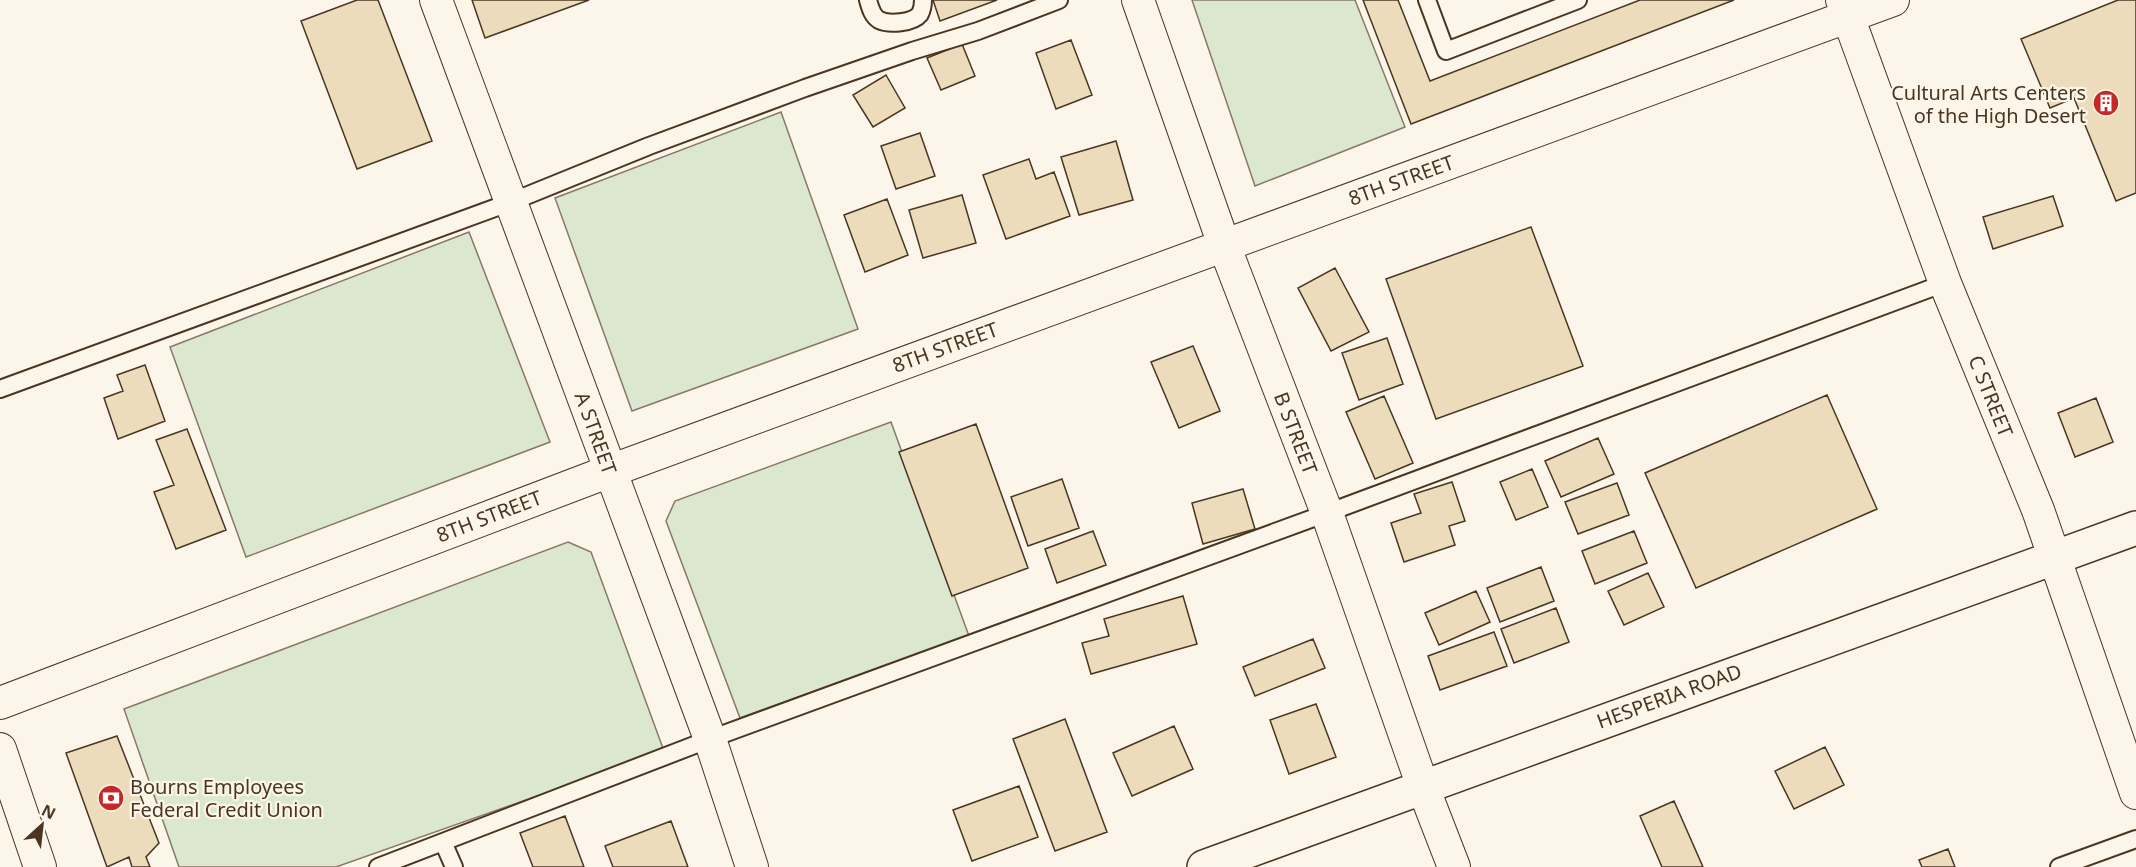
<svg xmlns="http://www.w3.org/2000/svg" width="2136" height="867" viewBox="0 0 2136 867" font-family="'Noto Sans',sans-serif">
	<style>
		.green { fill: #dce7d0; stroke: #887966; stroke-width: 1.5 }
		.building { fill: #ecdcbc; stroke: #4a3520; stroke-width: 1.5 }
		.lines { fill: none; stroke-linecap: round; stroke-linejoin: round }
		.lane-casing { stroke: #4a3520; stroke-width: 20 }
		.street-casing { stroke: #4a3520; stroke-width: 34 }
		.secondary-casing { stroke: #4a3520; stroke-width: 36 }
		.lane { stroke: #fbf6e9; stroke-width: 16 }
		.street { stroke: #fbf6e9; stroke-width: 32 }
		.secondary { stroke: #fbf6e9; stroke-width: 33 }
		.labels { text-anchor: middle; dominant-baseline: central; stroke-width: 4.5; stroke-linejoin: round; paint-order: stroke }
		.poi-label { font-size: 20px; fill: #4a3520; stroke: #fbf6e9; text-anchor: end }
		.street-label { font-size: 20px; fill: #4a3520; stroke: #fbf6e9 }
	</style>
	<rect width="100%" height="100%" fill="#fbf6e9"/>
	<path class="green" d="M1192 0H1355L1405 127 1255 186Z
		M781 112 858 329 632 411 555 198Z
		M469 232 550 442 246 557 170 347Z
		M891 422 969 636 740 718 666 521 675 501Z
		M568 542 591 552 664 751 336 867H179L124 709Z"/>
	<path class="building" d="M357 0H378L432 141 357 169 301 21Z
		M472 0H589L485 38Z
		M933 0H997L940 21Z
		M1363 0H1398L1430 81 1640 0H1734L1411 124Z
		M2118 0H2136V193L2116 201 2074 98 2050 108 2021 39Z
		M1071 40 1092 95 1056 109 1036 53Z
		M962 44 975 76 941 90 927 58Z
		M886 75 905 108 873 127 853 95Z
		M920 133 935 176 896 189 881 146Z
		M1116 141 1133 200 1079 215 1061 157Z
		M1029 159 1036 179 1054 172 1070 216 1006 239 983 175Z
		M962 195 976 243 923 258 909 210Z
		M2053 196 2063 226 1993 249 1983 217Z
		M887 199 908 255 865 272 844 215Z
		M1531 227 1583 366 1436 419 1386 279Z
		M1335 268 1369 332 1331 351 1298 288Z
		M1387 338 1403 384 1359 400 1342 353Z
		M1193 346 1220 411 1179 428 1151 362Z
		M145 365 165 421 118 439 104 398 123 391 117 375Z
		M1827 395 1877 509 1696 588 1645 473Z
		M1384 396 1413 463 1375 479 1346 412Z
		M2096 398 2113 442 2075 457 2058 413Z
		M976 424 1028 568 952 596 899 452Z
		M187 429 226 530 176 549 154 492 174 485 156 440Z
		M1598 438 1614 474 1561 497 1545 461Z
		M1532 469 1548 507 1516 520 1500 482Z
		M1062 479 1079 528 1028 546 1011 497Z
		M1452 482 1465 521 1449 526 1455 545 1404 562 1391 523 1421 513 1414 494Z
		M1617 483 1629 515 1578 534 1565 502Z
		M1243 489 1255 529 1203 544 1192 503Z
		M1093 531 1106 565 1057 583 1045 549Z
		M1634 531 1647 563 1595 584 1582 551Z
		M1541 567 1554 601 1500 622 1487 588Z
		M1648 573 1664 607 1624 625 1608 591Z
		M1476 591 1490 622 1439 645 1425 613Z
		M1183 596 1197 644 1091 674 1082 643 1109 636 1104 619Z
		M1556 608 1569 642 1514 663 1501 629Z
		M1494 632 1507 666 1440 690 1428 656Z
		M1313 639 1325 668 1255 696 1243 667Z
		M1316 704 1336 757 1289 774 1270 720Z
		M1065 719 1107 832 1055 851 1013 739Z
		M1174 726 1193 769 1132 796 1113 753Z
		M117 736 159 843 146 857 150 867H132L129 857 107 867 66 753Z
		M1825 747 1844 785 1794 809 1775 771Z
		M1019 786 1038 837 972 861 953 810Z
		M1674 801 1703 867H1662L1640 816Z
		M565 816 584 867H533L520 833Z
		M671 821 688 867H613L605 846Z
		M1948 849 1955 867H1922L1919 860Z"/>
	<g class="lines">
		<defs>
			<path id="lane" d="M868 0C870 7 872 16 879 20 889 25 913 23 920 14 922 10 923 4 923 0
				M1427 0 1446 51 1578 0
				M0 389 511 202 649 146 805 88 912 51 978 31 1059 0
				M443 842 454 867
				M378 867 710 739 1327 513 1945 283
				M2059 867 2136 839"/>
			<path id="street" d="M436 0 710 739 752 867
				M1138 0 1224 245 1327 513 1423 787 1454 867
				M1842 0 1945 283 2038 510 2136 793
				M0 703 610 471 1893 0
				M0 749 40 867"/>
			<path id="secondary" d="M1204 867 2136 528"/>
		</defs>
		<use href="#lane" class="lane-casing"/>
		<use href="#street" class="street-casing"/>
		<use href="#secondary" class="secondary-casing"/>
		<use href="#lane" class="lane"/>
		<use href="#street" class="street"/>
		<use href="#secondary" class="secondary"/>
	</g>
	<defs>
		<symbol id="building-disc" viewBox="-11 -11 22 22"><circle r="9.5" fill="#c62828" stroke="#fbf6e9"/><path d="M-4-6H4V6H1V3H-1V6H-4ZM-2.5-4.3h1.7v1.8h-1.7ZM.8-4.3h1.7v1.8H.8ZM-2.5-1h1.7V.8h-1.7ZM.8-1h1.7V.8H.8Z" fill="#fff"/></symbol>
		<symbol id="bank-disc" viewBox="-11 -11 22 22"><circle r="9.5" fill="#c62828" stroke="#fbf6e9"/><path d="M-6-4H6V4H-6ZM0-2.3a2.3 2.3 0 1 0 0 4.6a2.3 2.3 0 1 0 0-4.6Z" fill="#fff"/></symbol>
	</defs>
	<g fill-rule="evenodd">
		<use href="#building-disc" x="2091" y="88" width="30" height="30"/>
		<use href="#bank-disc" x="96" y="783" width="30" height="30"/>
	</g>
	<g class="labels">
		<g class="poi-label">
			<text x="2086" y="92">Cultural Arts Centers<tspan x="2086" dy="23">of the High Desert</tspan></text>
			<text x="130" y="786" text-anchor="start">Bourns Employees<tspan x="130" dy="23">Federal Credit Union</tspan></text>
		</g>
		<g class="street-label">
			<text transform="translate(1401 180) rotate(-20)">8TH STREET</text>
			<text transform="translate(945 347) rotate(-20)">8TH STREET</text>
			<text transform="translate(1991 396) rotate(68)">C STREET</text>
			<text transform="translate(596 433) rotate(70)">A STREET</text>
			<text transform="translate(1296 433) rotate(69)">B STREET</text>
			<text transform="translate(489 516) rotate(-21)">8TH STREET</text>
			<text transform="translate(1669 696) rotate(-20)">HESPERIA ROAD</text>
		</g>
	</g>
	<g transform="translate(42 825) rotate(27)" stroke="#fbf6e9" stroke-width="4.5" paint-order="stroke">
	<path d="M0-4.5L10 22L0 15L-10 22Z" fill="#4a3520"/>
	<text y="-9" font-size="16" font-weight="bold" text-anchor="middle" fill="#4a3520">N</text>
	</g>
</svg>
